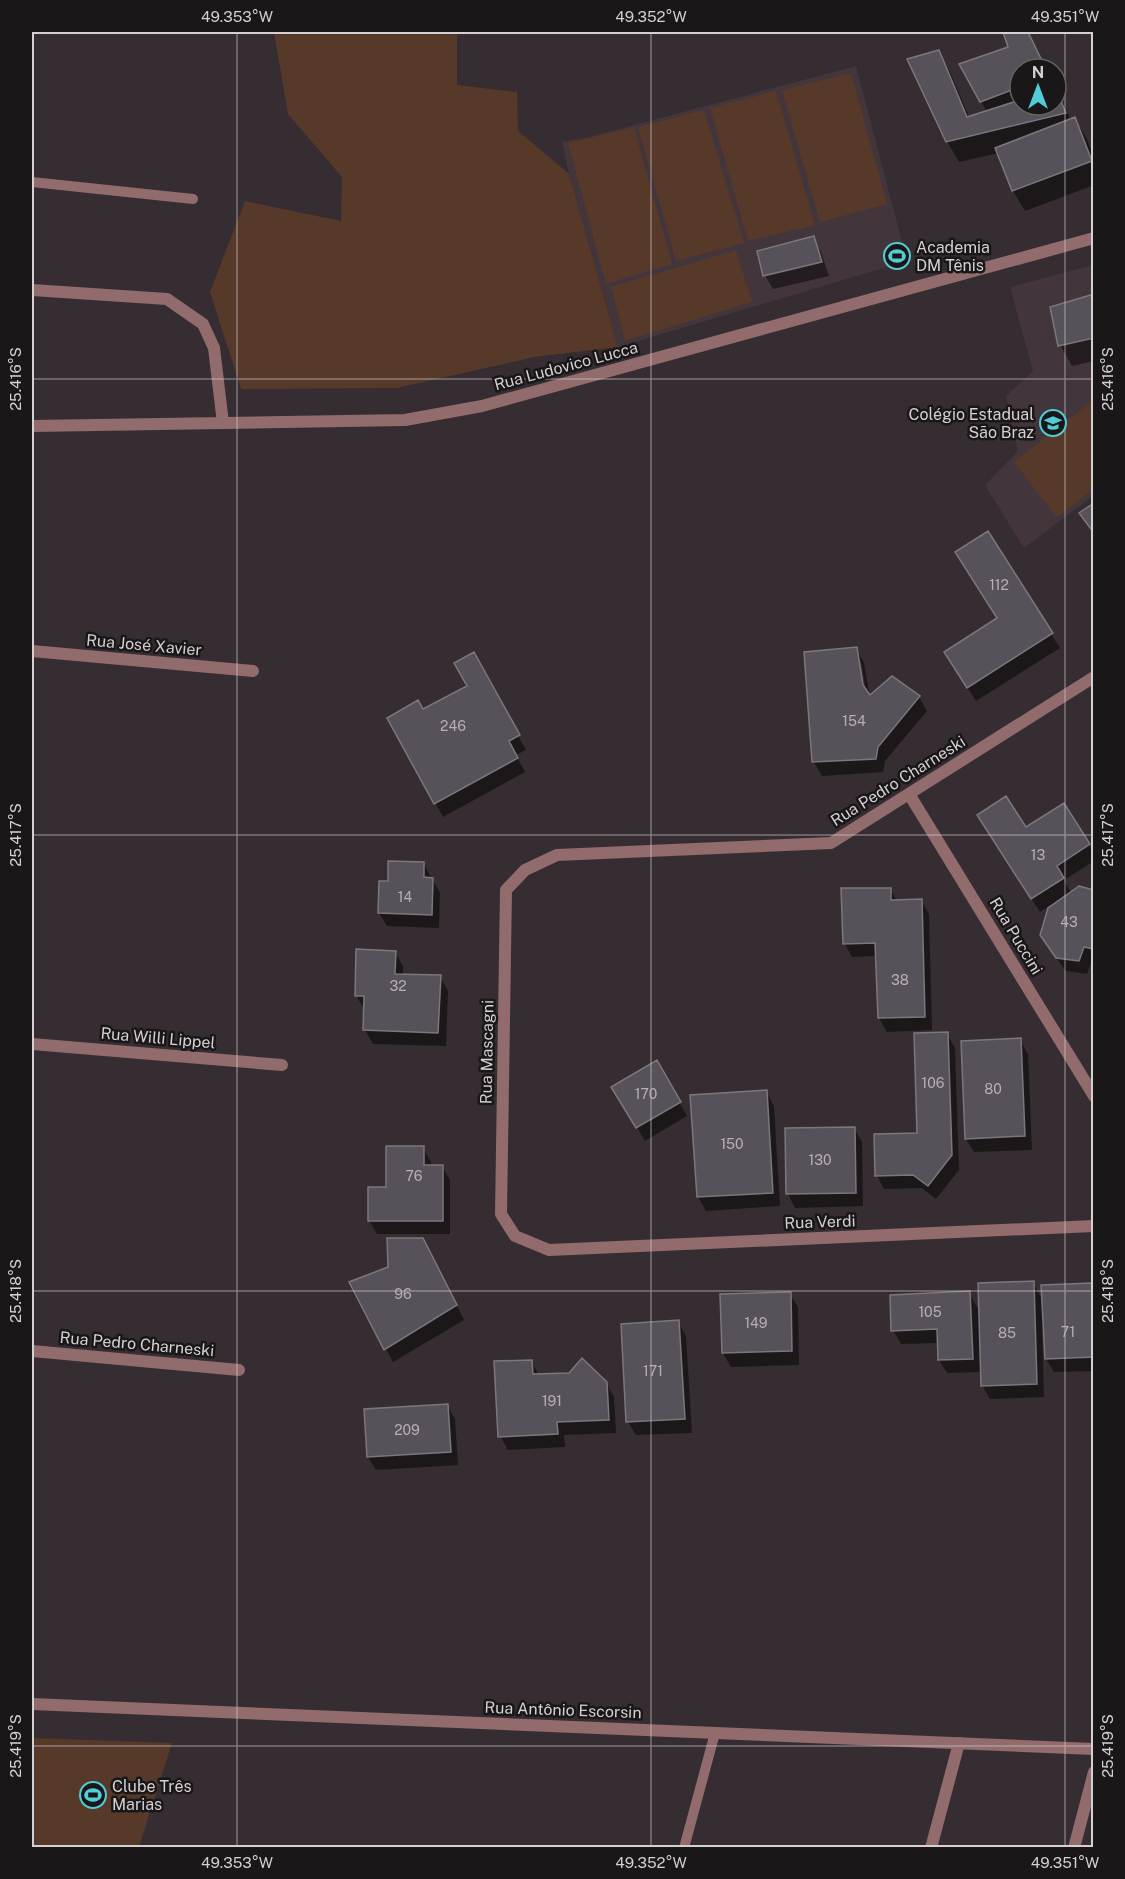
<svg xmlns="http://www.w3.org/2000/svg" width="1125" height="1879" viewBox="0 0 1125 1879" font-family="'Public Sans',sans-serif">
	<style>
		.built { fill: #43353c }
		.green { fill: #57392a }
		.shadow { fill: #0007; fill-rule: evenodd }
		.building { fill: #575259; stroke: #7c767e; stroke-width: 1.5 }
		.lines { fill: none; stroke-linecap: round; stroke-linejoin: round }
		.service { stroke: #926b6c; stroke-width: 10 }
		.minor { stroke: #926b6c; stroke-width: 12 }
		.tertiary { stroke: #926b6c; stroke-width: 12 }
		.ticks { fill: none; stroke: #d5d0d2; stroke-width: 1.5; stroke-opacity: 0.45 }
		.labels { text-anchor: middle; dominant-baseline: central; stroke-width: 5; stroke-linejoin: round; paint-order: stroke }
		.number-label { font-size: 14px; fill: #b6b0b4 }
		.poi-label { font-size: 16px; fill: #d5d0d2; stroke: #1a1718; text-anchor: start }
		.street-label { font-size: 16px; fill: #d5d0d2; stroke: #1a1718 }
		.neatline { fill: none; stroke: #d5d0d2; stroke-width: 2 }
		.ticks-label { font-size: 15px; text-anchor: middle; fill: #d5d0d2 }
	</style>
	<rect width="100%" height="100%" fill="#352d31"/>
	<path class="built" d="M856 66 907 261 618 347 569 174 562 142 589 137Z
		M1093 265V496L1024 548 985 485 1018 451 1006 396 1033 371 1010 287Z"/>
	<path class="green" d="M274 32H457V85L517 92 518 131 569 174 618 347 534 357 397 388 241 389 210 292 245 201 341 221 342 177 288 114Z
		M851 73 887 204 820 222 782 90Z
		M776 91 815 225 748 241 710 108Z
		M704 110 744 243 676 261 638 127Z
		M634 127 672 264 606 284 568 143Z
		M736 250 752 302 625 341 611 287Z
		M1093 400V489L1057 518 1014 462Z
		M32 1738 172 1743 139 1847H32Z"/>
	<path class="shadow" d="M1005 32H1026L1046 69H1020V105H1056V88L1071 120 1075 119 1087 139 1094 158V185L1025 211 1013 191 999 153 959 162 947 141 938 52 950 72 969 117 987 112 961 65 1010 48Z
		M813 238 821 252 829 276 773 289 765 275Z
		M1094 296V361L1072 366 1060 345Z
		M987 533 1060 648 976 701 954 666 998 619Z
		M856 649 864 663 870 698 919 697 927 711 885 761 883 772 822 776 814 762ZM858 661H861L866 692H863Z
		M473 654 526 750 516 755 525 772 443 817 389 718 423 711 469 686Z
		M1063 805 1094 853V861L1064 880 1071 893 1094 891V961L1092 960 1087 974 1066 971 1050 949 1042 935 1050 905 1040 912 987 829H1025Z
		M423 863 440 893 439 928 387 926 379 913 389 883Z
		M890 889 897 901 921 900 929 914 932 1030 887 1032 879 1018 877 956 852 957 844 943Z
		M395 952 403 966V976L440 977 448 991 446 1046 373 1044 365 1030 364 1009 356 995Z
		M947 1034 955 1048 959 1170 936 1199 922 1188 884 1189 877 1176 919 1134Z
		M1020 1040 1028 1054 1032 1150 974 1152 966 1139Z
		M656 1062 687 1116 645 1141 613 1087Z
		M766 1092 774 1106 780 1206 706 1211 698 1197 692 1096Z
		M854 1128 862 1142 863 1206 795 1208 788 1194Z
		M423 1148 431 1162V1166H442L450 1180V1234H377L369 1220 387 1188Z
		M430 1253 464 1320 393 1362 386 1349 389 1268Z
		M1033 1283 1043 1300 1091 1284 1094 1288V1371L1054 1372 1046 1359 1045 1332H1042L1044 1397 990 1399 982 1385V1372L947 1373 939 1360V1343L901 1344 893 1330 969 1293 980 1312Z
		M790 1294 798 1307 799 1365 731 1367 723 1353Z
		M678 1322 686 1336 692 1433 636 1435 628 1422Z
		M531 1361 539 1375 606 1383 614 1397 616 1433 564 1435 565 1447 508 1450 500 1436Z
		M447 1405 455 1419 458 1465 376 1470 368 1457Z"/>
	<path class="building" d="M1003 32H1028L1046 69H1020V87L980 102 959 64 1008 47Z
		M939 50 967 117 1020 100V105H1056V89L1066 113 946 142 907 59Z
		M1075 117 1092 161 1012 191 995 148Z
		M814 236 822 262 763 276 757 251Z
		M1094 294V338L1058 346 1050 307Z
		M1094 503V533L1079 513Z
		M988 531 1053 633 967 688 944 652 997 618 955 552Z
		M857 647 863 685 870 695 892 676 920 696 878 747 876 759 812 762 804 652Z
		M474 652 520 735 509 741 518 758 434 804 387 718 418 700 423 709 467 686 454 663Z
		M1006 796 1026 827 1064 803 1090 844 1057 866 1064 878 1031 899 977 815Z
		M388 861 424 862V877L433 878 432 915 378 913 379 881H388Z
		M1079 886 1094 890V949L1084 947 1079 961 1056 958 1040 935 1048 908Z
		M841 888H891V900L922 899 925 1017 878 1018 875 943 843 944Z
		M356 949 396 951 395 974 441 975 438 1033 363 1030 364 996H355Z
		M948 1032 952 1155 928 1186 913 1175 875 1176 874 1134 917 1133 914 1033Z
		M1021 1038 1025 1136 965 1139 961 1041Z
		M657 1060 681 1102 636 1128 611 1087Z
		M767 1090 773 1193 697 1197 690 1095Z
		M855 1127 856 1193 786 1194 785 1128Z
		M386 1146H424V1165H443V1221H368V1187H386Z
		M387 1238H423L457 1305 384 1350 349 1282 388 1267Z
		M1034 1281 1037 1384 981 1386 978 1283Z
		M1092 1283 1094 1357 1045 1359 1041 1285Z
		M970 1291 973 1359 938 1360 937 1329 891 1331 890 1295Z
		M791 1292 792 1351 722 1353 720 1294Z
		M679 1320 685 1419 626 1422 621 1324Z
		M582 1358 607 1382 609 1420 557 1422 558 1434 498 1437 494 1361 532 1360 533 1374 569 1373Z
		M448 1404 451 1452 367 1457 364 1409Z"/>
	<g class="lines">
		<path class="service" d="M32 182 193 199
			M684 1848 715 1733"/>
		<path class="minor" d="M32 290 167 299 203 324 214 348 223 423
			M32 426 405 420 482 406 1094 238
			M32 651 253 671
			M1094 677 831 843 557 855 525 870 506 890 501 1214 515 1236 549 1250 1094 1226
			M909 794 1094 1096
			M32 1044 282 1065
			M32 1351 239 1370
			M931 1848 959 1743
			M1074 1848 1094 1772"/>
		<path class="tertiary" d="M32 1704 1094 1749"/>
	</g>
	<path class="ticks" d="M237 32V1848M651 32V1848M1065 32V1848M32 379H1094M32 835H1094M32 1291H1094M32 1746H1094"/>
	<defs>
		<symbol id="stadium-ring" viewBox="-11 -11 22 22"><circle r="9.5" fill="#1a1718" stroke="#52ccd6" stroke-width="1.5"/><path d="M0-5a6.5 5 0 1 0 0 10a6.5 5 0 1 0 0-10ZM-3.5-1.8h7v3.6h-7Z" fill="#52ccd6"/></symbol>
		<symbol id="school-ring" viewBox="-11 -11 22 22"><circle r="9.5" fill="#1a1718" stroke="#52ccd6" stroke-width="1.5"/><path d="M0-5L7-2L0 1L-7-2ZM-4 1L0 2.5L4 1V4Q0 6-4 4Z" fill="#52ccd6"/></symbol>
	</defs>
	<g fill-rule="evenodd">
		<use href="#stadium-ring" x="882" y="241" width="30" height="30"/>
		<use href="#school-ring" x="1038" y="408" width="30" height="30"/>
		<use href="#stadium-ring" x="78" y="1780" width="30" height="30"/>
	</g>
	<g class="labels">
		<g class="number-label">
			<text x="999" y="585">112</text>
			<text x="854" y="721">154</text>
			<text x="453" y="726">246</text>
			<text x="1038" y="855">13</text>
			<text x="405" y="897">14</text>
			<text x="1069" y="922">43</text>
			<text x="900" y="980">38</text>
			<text x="398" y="986">32</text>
			<text x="933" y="1083">106</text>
			<text x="993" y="1089">80</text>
			<text x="646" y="1094">170</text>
			<text x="732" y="1144">150</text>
			<text x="820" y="1160">130</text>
			<text x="414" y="1176">76</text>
			<text x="403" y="1294">96</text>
			<text x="930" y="1312">105</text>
			<text x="756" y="1323">149</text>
			<text x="1068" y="1332">71</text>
			<text x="1007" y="1333">85</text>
			<text x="653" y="1371">171</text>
			<text x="552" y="1401">191</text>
			<text x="407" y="1430">209</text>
		</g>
		<g class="poi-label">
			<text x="916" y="247">Academia<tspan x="916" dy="18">DM Tênis</tspan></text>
			<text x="1034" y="414" text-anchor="end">Colégio Estadual<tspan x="1034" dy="18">São Braz</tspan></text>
			<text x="112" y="1786">Clube Três<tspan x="112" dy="18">Marias</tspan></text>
		</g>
		<g class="street-label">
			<text transform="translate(566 366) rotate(-15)">Rua Ludovico Lucca</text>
			<text transform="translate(144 645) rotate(5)">Rua José Xavier</text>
			<text transform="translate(898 781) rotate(-32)">Rua Pedro Charneski</text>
			<text transform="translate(1016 936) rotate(59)">Rua Puccini</text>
			<text transform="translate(158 1038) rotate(5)">Rua Willi Lippel</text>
			<text transform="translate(487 1052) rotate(-89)">Rua Mascagni</text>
			<text transform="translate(820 1222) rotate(-2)">Rua Verdi</text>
			<text transform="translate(137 1344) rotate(5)">Rua Pedro Charneski</text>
			<text transform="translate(563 1710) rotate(2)">Rua Antônio Escorsin</text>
		</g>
	</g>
	<rect width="1125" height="1879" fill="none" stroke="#1a1718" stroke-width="66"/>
	<g transform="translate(1038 87)"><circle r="28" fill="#1a1718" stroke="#656162" stroke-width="1.5"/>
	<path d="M0-4.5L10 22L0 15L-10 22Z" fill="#52ccd6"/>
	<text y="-9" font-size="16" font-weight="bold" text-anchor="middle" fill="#d5d0d2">N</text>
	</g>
	<rect x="33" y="33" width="1059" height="1813" class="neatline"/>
	<g class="ticks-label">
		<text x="237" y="22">49.353°W</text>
		<text x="651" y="22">49.352°W</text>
		<text x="1065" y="22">49.351°W</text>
		<text transform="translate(16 379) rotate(-90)" y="5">25.416°S</text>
		<text transform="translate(1108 379) rotate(-90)" y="5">25.416°S</text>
		<text transform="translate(16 835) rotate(-90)" y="5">25.417°S</text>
		<text transform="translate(1108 835) rotate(-90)" y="5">25.417°S</text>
		<text transform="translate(16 1291) rotate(-90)" y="5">25.418°S</text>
		<text transform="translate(1108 1291) rotate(-90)" y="5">25.418°S</text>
		<text transform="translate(16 1746) rotate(-90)" y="5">25.419°S</text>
		<text transform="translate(1108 1746) rotate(-90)" y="5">25.419°S</text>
		<text x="237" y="1868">49.353°W</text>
		<text x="651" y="1868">49.352°W</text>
		<text x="1065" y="1868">49.351°W</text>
	</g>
</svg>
